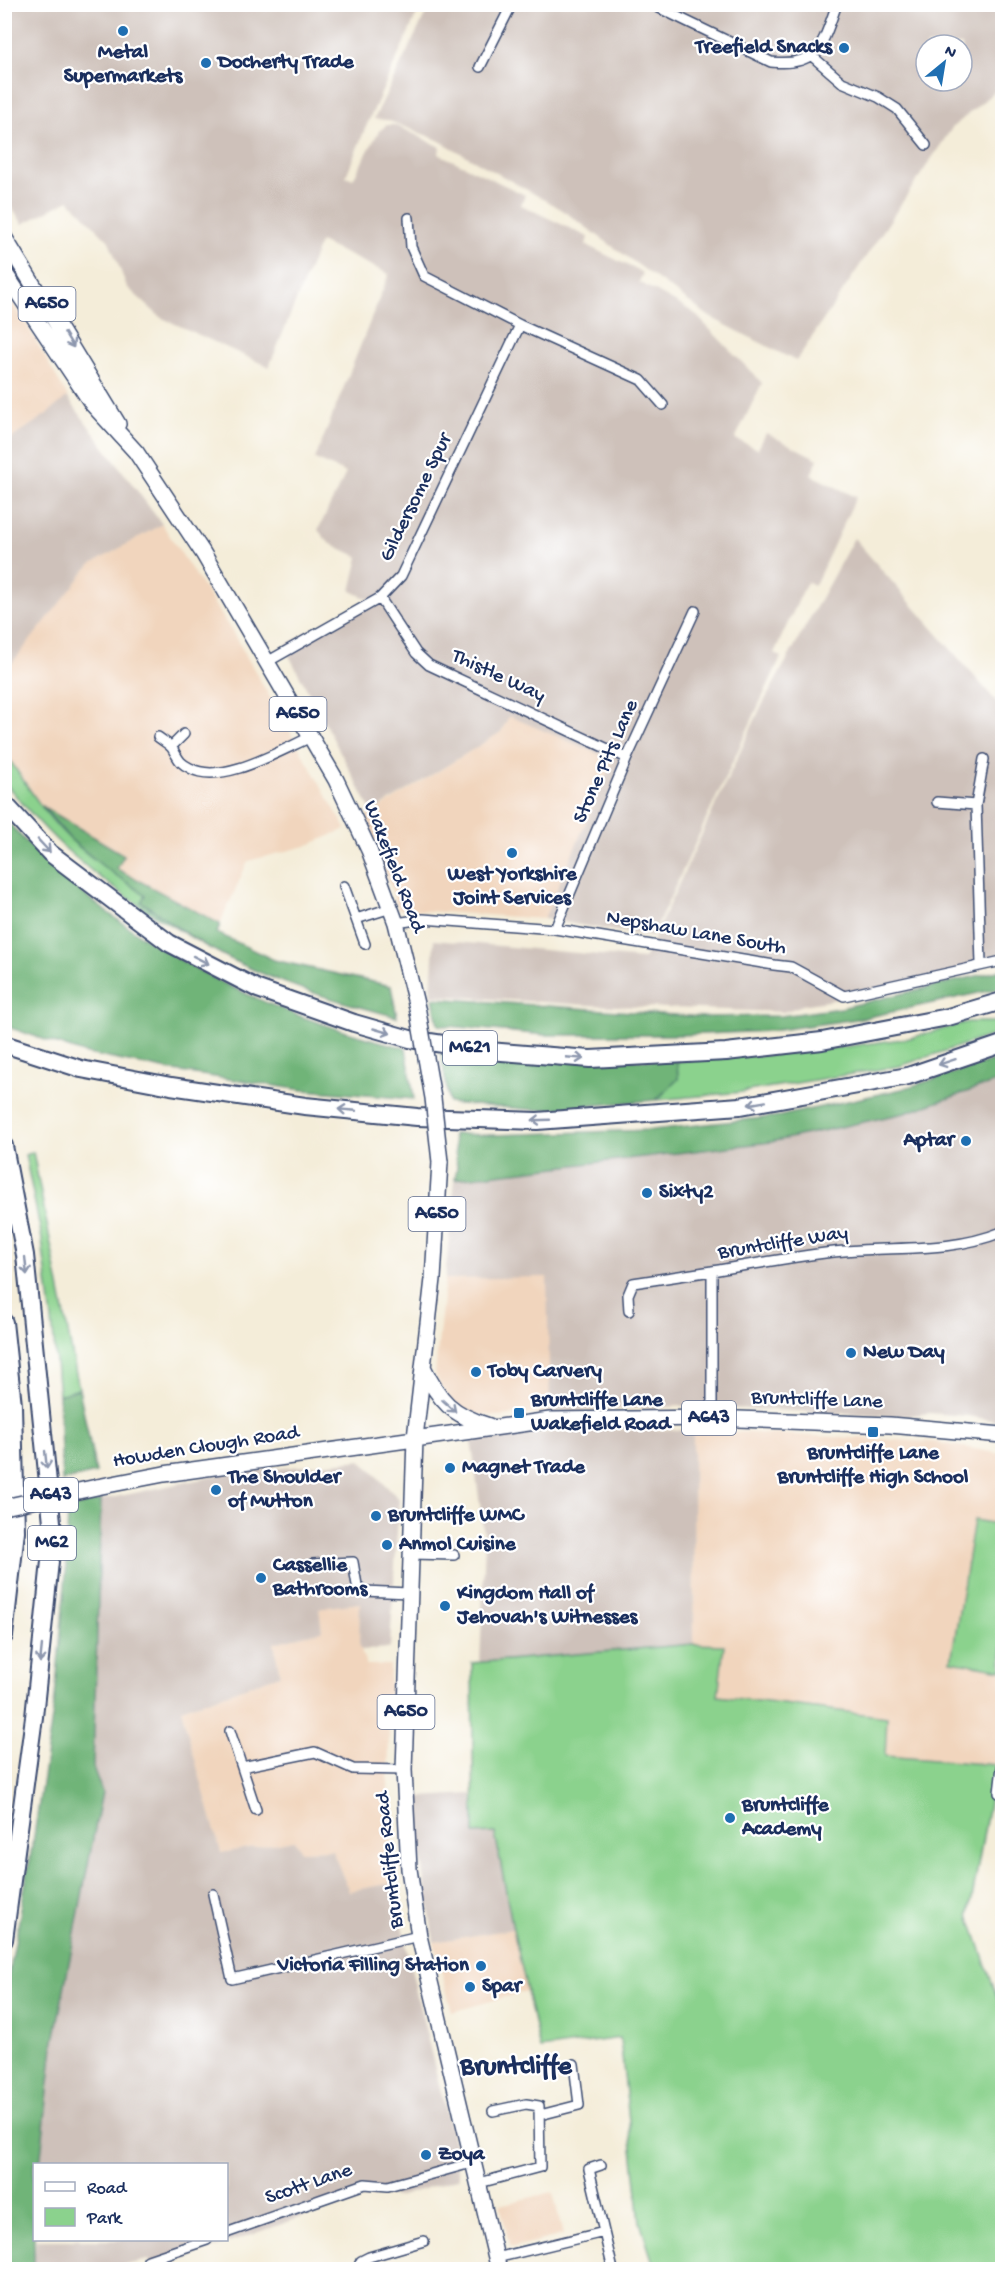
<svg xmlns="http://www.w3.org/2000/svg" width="1007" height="2274" viewBox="0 0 1007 2274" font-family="'Gochi Hand',sans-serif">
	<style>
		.built { fill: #f1d5bd }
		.industrial { fill: #cec1ba; fill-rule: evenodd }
		.green { fill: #8bd28d; stroke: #538076; stroke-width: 1.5 }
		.forest { fill: #70b478; stroke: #46726b; stroke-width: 1.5 }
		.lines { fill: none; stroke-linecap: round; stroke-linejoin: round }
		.street-casing { stroke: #3c4c70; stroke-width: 12 }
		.primary-casing { stroke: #3c4c70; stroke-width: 18 }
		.highway-casing { stroke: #3c4c70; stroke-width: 20 }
		.street { stroke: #fff; stroke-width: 9 }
		.primary { stroke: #fff; stroke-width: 15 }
		.highway { stroke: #fff; stroke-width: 16 }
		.primary-bridge-casing { stroke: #3c4c70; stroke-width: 18; stroke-linecap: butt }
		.primary-bridge { stroke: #fff; stroke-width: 15 }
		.oneway { stroke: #8d97ae }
		.poi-dot { fill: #1f6fb2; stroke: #fff; stroke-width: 2 }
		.labels { text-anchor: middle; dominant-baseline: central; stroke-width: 4.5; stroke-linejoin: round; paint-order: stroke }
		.shield { fill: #fff; stroke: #5f6d8e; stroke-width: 1.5 }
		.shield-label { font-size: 20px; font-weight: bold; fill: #1b2f5e }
		.poi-label { font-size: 21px; font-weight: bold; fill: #1b2f5e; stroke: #fff; text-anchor: start }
		.street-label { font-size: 21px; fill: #1b2f5e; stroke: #fff }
		.district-label { font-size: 27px; font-weight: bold; fill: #1b2f5e; stroke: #fff }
	</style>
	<rect width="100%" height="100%" fill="#fff"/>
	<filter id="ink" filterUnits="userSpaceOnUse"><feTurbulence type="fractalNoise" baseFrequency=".0167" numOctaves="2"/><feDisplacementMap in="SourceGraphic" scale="12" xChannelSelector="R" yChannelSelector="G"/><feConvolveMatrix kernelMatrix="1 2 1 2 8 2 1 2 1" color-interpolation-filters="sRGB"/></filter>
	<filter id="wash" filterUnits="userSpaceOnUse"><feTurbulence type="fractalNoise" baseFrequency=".008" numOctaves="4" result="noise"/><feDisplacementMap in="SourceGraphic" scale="24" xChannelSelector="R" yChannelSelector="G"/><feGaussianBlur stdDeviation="1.35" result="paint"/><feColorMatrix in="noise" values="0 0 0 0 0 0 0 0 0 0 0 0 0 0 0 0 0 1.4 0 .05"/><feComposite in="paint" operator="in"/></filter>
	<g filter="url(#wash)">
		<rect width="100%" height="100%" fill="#f4edd9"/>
		<path class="built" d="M4 291 20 313 69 399 5 443Z
			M162 524 233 633 346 829 306 846 248 861 220 924 117 869 124 854 42 806 5 752 4 672 90 565Z
			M509 716 614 760 544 919 398 909 367 816 501 732Z
			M547 1276 683 1406 494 1416 469 1413 455 1405 439 1384 435 1373 445 1279Z
			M693 1430 935 1442 1002 1454V1722L969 1915 1002 2012V2153L640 2222 620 2038 540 2049 526 1991 452 2012 434 1942 513 1929 495 1833 472 1794V1663L694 1644Z
			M360 1603 359 1643 366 1665H390L388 1798 393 1883 349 1891 332 1850 301 1851 294 1840 221 1853 181 1709 280 1675 274 1643 322 1631 319 1608Z
			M553 2192 563 2235 510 2248 500 2205Z"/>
		<path class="industrial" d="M4 5H421L365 129 346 176 353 179 379 131 387 125H396L440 147 439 154 525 195 521 205 588 237 586 245 643 273 639 282 693 312 762 383 735 439 758 449 766 433 818 459 811 475 856 497 815 585 807 582 774 653 781 657 652 937 544 919 613 760 509 716 501 732 372 812 284 646 368 599 351 591 359 557 329 543 318 530 346 473 315 459 389 274 320 242 269 367 160 317 127 287 109 241 69 200 23 224 5 199Z
			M430 5H1002V70L995 91 952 128 796 361 710 317 561 209 438 140 387 120 374 119ZM926 45H962V81H926Z
			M67 397 162 524 90 565 5 672V443L48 413Z
			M854 538 1002 708V954L933 983 803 1005 784 1012 586 1005 431 995 434 940 644 959 760 709Z
			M1002 1080V1422L968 1416 929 1413 907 1416 683 1406 550 1412 547 1277 445 1279 455 1179 771 1142 919 1108Z
			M585 1429 693 1430 694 1644 480 1663 485 1541 471 1440Z
			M361 1460 399 1499 390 1648 361 1650 359 1643 360 1603 319 1608 322 1631 274 1643 280 1675 181 1709 221 1853 294 1840 301 1851 332 1850 349 1891 393 1883 418 2000 455 2148 459 2178 397 2197 370 2193 157 2268 148 2260 108 2269 34 2270 36 2240H226V2164H40L53 2046 102 1792 93 1768 101 1500 225 1474Z
			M472 1794 474 1834 495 1832 513 1929 434 1942 420 1847 419 1797Z"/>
		<path class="green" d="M4 752C25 781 44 816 71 840 94 861 120 878 146 895L141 902 209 948C162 920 116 893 75 857 49 835 27 809 5 783Z
			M968 1022H1002V1032L900 1066 742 1092 657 1100 678 1079 677 1061 797 1053 910 1038Z
			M33 1152 79 1389 59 1395 52 1320 41 1233 25 1155Z
			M974 1520 1002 1525V1670L951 1661Z
			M694 1644 724 1645 718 1696 887 1717 885 1756 996 1765 969 1915 1002 2012V2269H655L640 2222 620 2038 540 2049 513 1929 495 1833 474 1834 472 1663Z"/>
		<path class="forest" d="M42 806 124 855 117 869 220 924 217 933 274 960 391 986 397 1017C332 1000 270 982 210 948 186 935 164 917 141 902L145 895 104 867 70 839Z
			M4 818C109 936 253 1012 406 1048L414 1099 303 1090 174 1071 83 1053 5 1026Z
			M1002 970V988L864 1018 771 1031 681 1035H545L438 1025 433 998 703 1017 781 1016 841 1008Z
			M441 1052 677 1061 678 1079 656 1100 537 1110 449 1103Z
			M1002 1058V1080L905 1113 771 1142 455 1179 457 1167 453 1134 492 1135 652 1130 780 1116 902 1089Z
			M79 1389 96 1473 62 1481 59 1395Z
			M101 1500 93 1767 102 1792 53 2046 40 2164H34V2269H5V1998L34 1836 55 1698 66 1573 68 1508Z"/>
	</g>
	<g filter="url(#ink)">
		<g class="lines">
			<defs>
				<path id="street" d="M651 4 771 62C820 67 822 44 837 4
					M812 56 842 82 878 97 897 109 926 145
					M480 67 512 4
					M520 325 641 380 663 405
					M380 598 416 653 429 665 627 758
					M267 662 380 598 401 576 520 325 424 276 411 247 409 218
					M158 737C163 741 169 744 172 748 179 759 178 762 190 768 221 786 281 750 311 737
					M171 747 184 734
					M937 802 976 805
					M344 886 365 944
					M356 919 391 908
					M396 923 423 919 555 929 774 965 791 967 844 996 1002 961
					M555 929 627 758 695 611
					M981 964 976 805 984 759
					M629 1311 628 1295 633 1283 712 1271
					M712 1418V1271C756 1264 800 1255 844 1251 900 1246 949 1253 1002 1232
					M411 1554 454 1555
					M312 1564 353 1562 357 1585 364 1591 409 1593
					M230 1731 256 1810
					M242 1767 315 1752 353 1769 404 1770
					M999 1793 1002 1767
					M213 1894 232 1979 419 1936
					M540 2115 579 2105 574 2064
					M479 2183 540 2167 539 2106 526 2104 493 2111
					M604 2232 613 2270
					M226 2233 365 2184 388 2186 475 2162
					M496 2258 604 2232 589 2169 601 2165
					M148 2260 207 2240
					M357 2270 361 2261 369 2257 424 2241"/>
				<path id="primary" d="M4 237 118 424
					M4 272 93 405 136 452 203 553 336 780 369 850 396 923 418 1012
					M440 1162 433 1279 415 1438 404 1770 409 1869 419 1936 499 2270
					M423 1367C439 1401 452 1415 489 1426
					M97 1487 164 1474 550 1420 712 1418 890 1425 1002 1435"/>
				<path id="highway" d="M4 803 50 853 169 943 258 989 354 1023 410 1039 489 1051 590 1059 726 1052 822 1041 948 1017 1002 1001
					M4 1044 81 1069 171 1086 305 1106 417 1117 537 1121 740 1106 908 1076 1002 1044
					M4 1146 25 1255 53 1532 34 1717 4 1940
					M4 1322 13 1405 16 1531 4 1636"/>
			</defs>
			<use href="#street" class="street-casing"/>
			<use href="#primary" class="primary-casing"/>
			<use href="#highway" class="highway-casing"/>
			<use href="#street" class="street"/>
			<use href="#primary" class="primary"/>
			<use href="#highway" class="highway"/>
			<defs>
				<path id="primary-bridge" d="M418 1012 433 1098 440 1162
					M4 1507 97 1487"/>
			</defs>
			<use href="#primary-bridge" class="primary-bridge-casing"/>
			<use href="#primary-bridge" class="primary-bridge"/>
		</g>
		<defs><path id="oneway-shaft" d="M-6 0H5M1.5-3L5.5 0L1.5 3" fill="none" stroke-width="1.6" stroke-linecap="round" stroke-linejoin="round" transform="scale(1.5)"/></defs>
		<g class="oneway">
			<use href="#oneway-shaft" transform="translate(69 340) rotate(59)"/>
			<use href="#oneway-shaft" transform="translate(44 846) rotate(47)"/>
			<use href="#oneway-shaft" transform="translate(201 960) rotate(27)"/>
			<use href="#oneway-shaft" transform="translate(382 1031) rotate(16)"/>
			<use href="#oneway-shaft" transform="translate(575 1058) rotate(5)"/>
			<use href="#oneway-shaft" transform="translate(947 1062) rotate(162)"/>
			<use href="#oneway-shaft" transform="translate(757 1103) rotate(170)"/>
			<use href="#oneway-shaft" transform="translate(347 1110) rotate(-175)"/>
			<use href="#oneway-shaft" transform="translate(541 1120) rotate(178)"/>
			<use href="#oneway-shaft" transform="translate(26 1266) rotate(84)"/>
			<use href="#oneway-shaft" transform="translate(449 1406) rotate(42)"/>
			<use href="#oneway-shaft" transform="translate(46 1460) rotate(84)"/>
			<use href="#oneway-shaft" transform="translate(41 1654) rotate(96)"/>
		</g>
	</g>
	<g class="poi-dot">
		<circle cx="123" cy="31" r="6"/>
		<circle cx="844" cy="48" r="6"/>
		<circle cx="206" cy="63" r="6"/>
		<circle cx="512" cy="853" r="6"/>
		<circle cx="966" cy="1141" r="6"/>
		<circle cx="647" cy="1193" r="6"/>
		<circle cx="851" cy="1353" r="6"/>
		<circle cx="476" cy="1372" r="6"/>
		<rect x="513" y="1407" width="12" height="12" rx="3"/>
		<rect x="867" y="1426" width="12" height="12" rx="3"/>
		<circle cx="450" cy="1468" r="6"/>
		<circle cx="216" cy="1490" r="6"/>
		<circle cx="376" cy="1516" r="6"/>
		<circle cx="387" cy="1545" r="6"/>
		<circle cx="261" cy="1578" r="6"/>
		<circle cx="445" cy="1606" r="6"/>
		<circle cx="730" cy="1818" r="6"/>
		<circle cx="481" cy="1966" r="6"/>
		<circle cx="470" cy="1987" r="6"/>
		<circle cx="426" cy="2155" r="6"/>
	</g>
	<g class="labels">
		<g class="shield">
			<rect x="18.5" y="287" width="57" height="34" rx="4.5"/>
			<rect x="269.5" y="697" width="57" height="34" rx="4.5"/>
			<rect x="443" y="1031" width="54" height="34" rx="4.5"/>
			<rect x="408.5" y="1197" width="57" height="34" rx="4.5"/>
			<rect x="682" y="1401" width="54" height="34" rx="4.5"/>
			<rect x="24" y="1478" width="54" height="34" rx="4.5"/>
			<rect x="28" y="1526" width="48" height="34" rx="4.5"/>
			<rect x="377.5" y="1695" width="57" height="34" rx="4.5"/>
		</g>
		<g class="shield-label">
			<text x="47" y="304">A650</text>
			<text x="298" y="714">A650</text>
			<text x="470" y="1048">M621</text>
			<text x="437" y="1214">A650</text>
			<text x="709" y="1418">A643</text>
			<text x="51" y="1495">A643</text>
			<text x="52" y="1543">M62</text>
			<text x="406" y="1712">A650</text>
		</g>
		<g class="poi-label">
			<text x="832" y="48" text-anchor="end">Treefield Snacks</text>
			<text x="123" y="53" text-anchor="middle">Metal<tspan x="123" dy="24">Supermarkets</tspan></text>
			<text x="218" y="63">Docherty Trade</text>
			<text x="512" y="875" text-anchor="middle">West Yorkshire<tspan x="512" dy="24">Joint Services</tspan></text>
			<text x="954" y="1141" text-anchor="end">Aptar</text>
			<text x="659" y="1193">Sixty2</text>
			<text x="863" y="1353">New Day</text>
			<text x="488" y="1372">Toby Carvery</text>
			<text x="531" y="1401">Bruntcliffe Lane<tspan x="531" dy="24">Wakefield Road</tspan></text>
			<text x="873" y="1454" text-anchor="middle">Bruntcliffe Lane<tspan x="873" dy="24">Bruntcliffe High School</tspan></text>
			<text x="462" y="1468">Magnet Trade</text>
			<text x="228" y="1478">The Shoulder<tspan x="228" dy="24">of Mutton</tspan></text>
			<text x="388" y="1516">Bruntcliffe WMC</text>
			<text x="399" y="1545">Anmol Cuisine</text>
			<text x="273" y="1566">Cassellie<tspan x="273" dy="24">Bathrooms</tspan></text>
			<text x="457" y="1594">Kingdom Hall of<tspan x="457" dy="24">Jehovah's Witnesses</tspan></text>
			<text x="742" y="1806">Bruntcliffe<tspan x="742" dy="24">Academy</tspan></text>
			<text x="469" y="1966" text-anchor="end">Victoria Filling Station</text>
			<text x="482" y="1987">Spar</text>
			<text x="438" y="2155">Zoya</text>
		</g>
		<g class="street-label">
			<text transform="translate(417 498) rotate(-64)">Gildersome Spur</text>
			<text transform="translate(498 677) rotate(25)">Thistle Way</text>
			<text transform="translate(607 762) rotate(-66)">Stone Pits Lane</text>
			<text transform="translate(393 867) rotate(69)">Wakefield Road</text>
			<text transform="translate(696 934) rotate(10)">Nepshaw Lane South</text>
			<text transform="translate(783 1244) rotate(-9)">Bruntcliffe Way</text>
			<text transform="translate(817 1401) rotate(2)">Bruntcliffe Lane</text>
			<text transform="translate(206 1448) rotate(-9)">Howden Clough Road</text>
			<text transform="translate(391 1860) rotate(-96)">Bruntcliffe Road</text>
			<text transform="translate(309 2185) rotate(-19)">Scott Lane</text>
		</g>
		<g class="district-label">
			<text x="516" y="2068">Bruntcliffe</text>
		</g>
	</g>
	<rect width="1007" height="2274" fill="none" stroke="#fff" stroke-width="24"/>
	<rect x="33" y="2163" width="195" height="78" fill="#ffffff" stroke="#a4acbf" stroke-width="1.5"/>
	<rect x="45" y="2182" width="30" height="9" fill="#ffffff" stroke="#a4acbf" stroke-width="1.5"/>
	<text x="87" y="2193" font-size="18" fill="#1b2f5e">Road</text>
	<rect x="45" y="2208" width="30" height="18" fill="#8bd28d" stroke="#a4acbf" stroke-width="1.5"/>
	<text x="87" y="2223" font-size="18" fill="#1b2f5e">Park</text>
	<g transform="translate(944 63) rotate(30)"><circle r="28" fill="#ffffff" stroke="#a4acbf" stroke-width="1.5"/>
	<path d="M0-4.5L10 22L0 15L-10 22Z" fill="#1f6fb2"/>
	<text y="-9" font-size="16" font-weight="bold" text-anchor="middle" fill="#1b2f5e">N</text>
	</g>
</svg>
